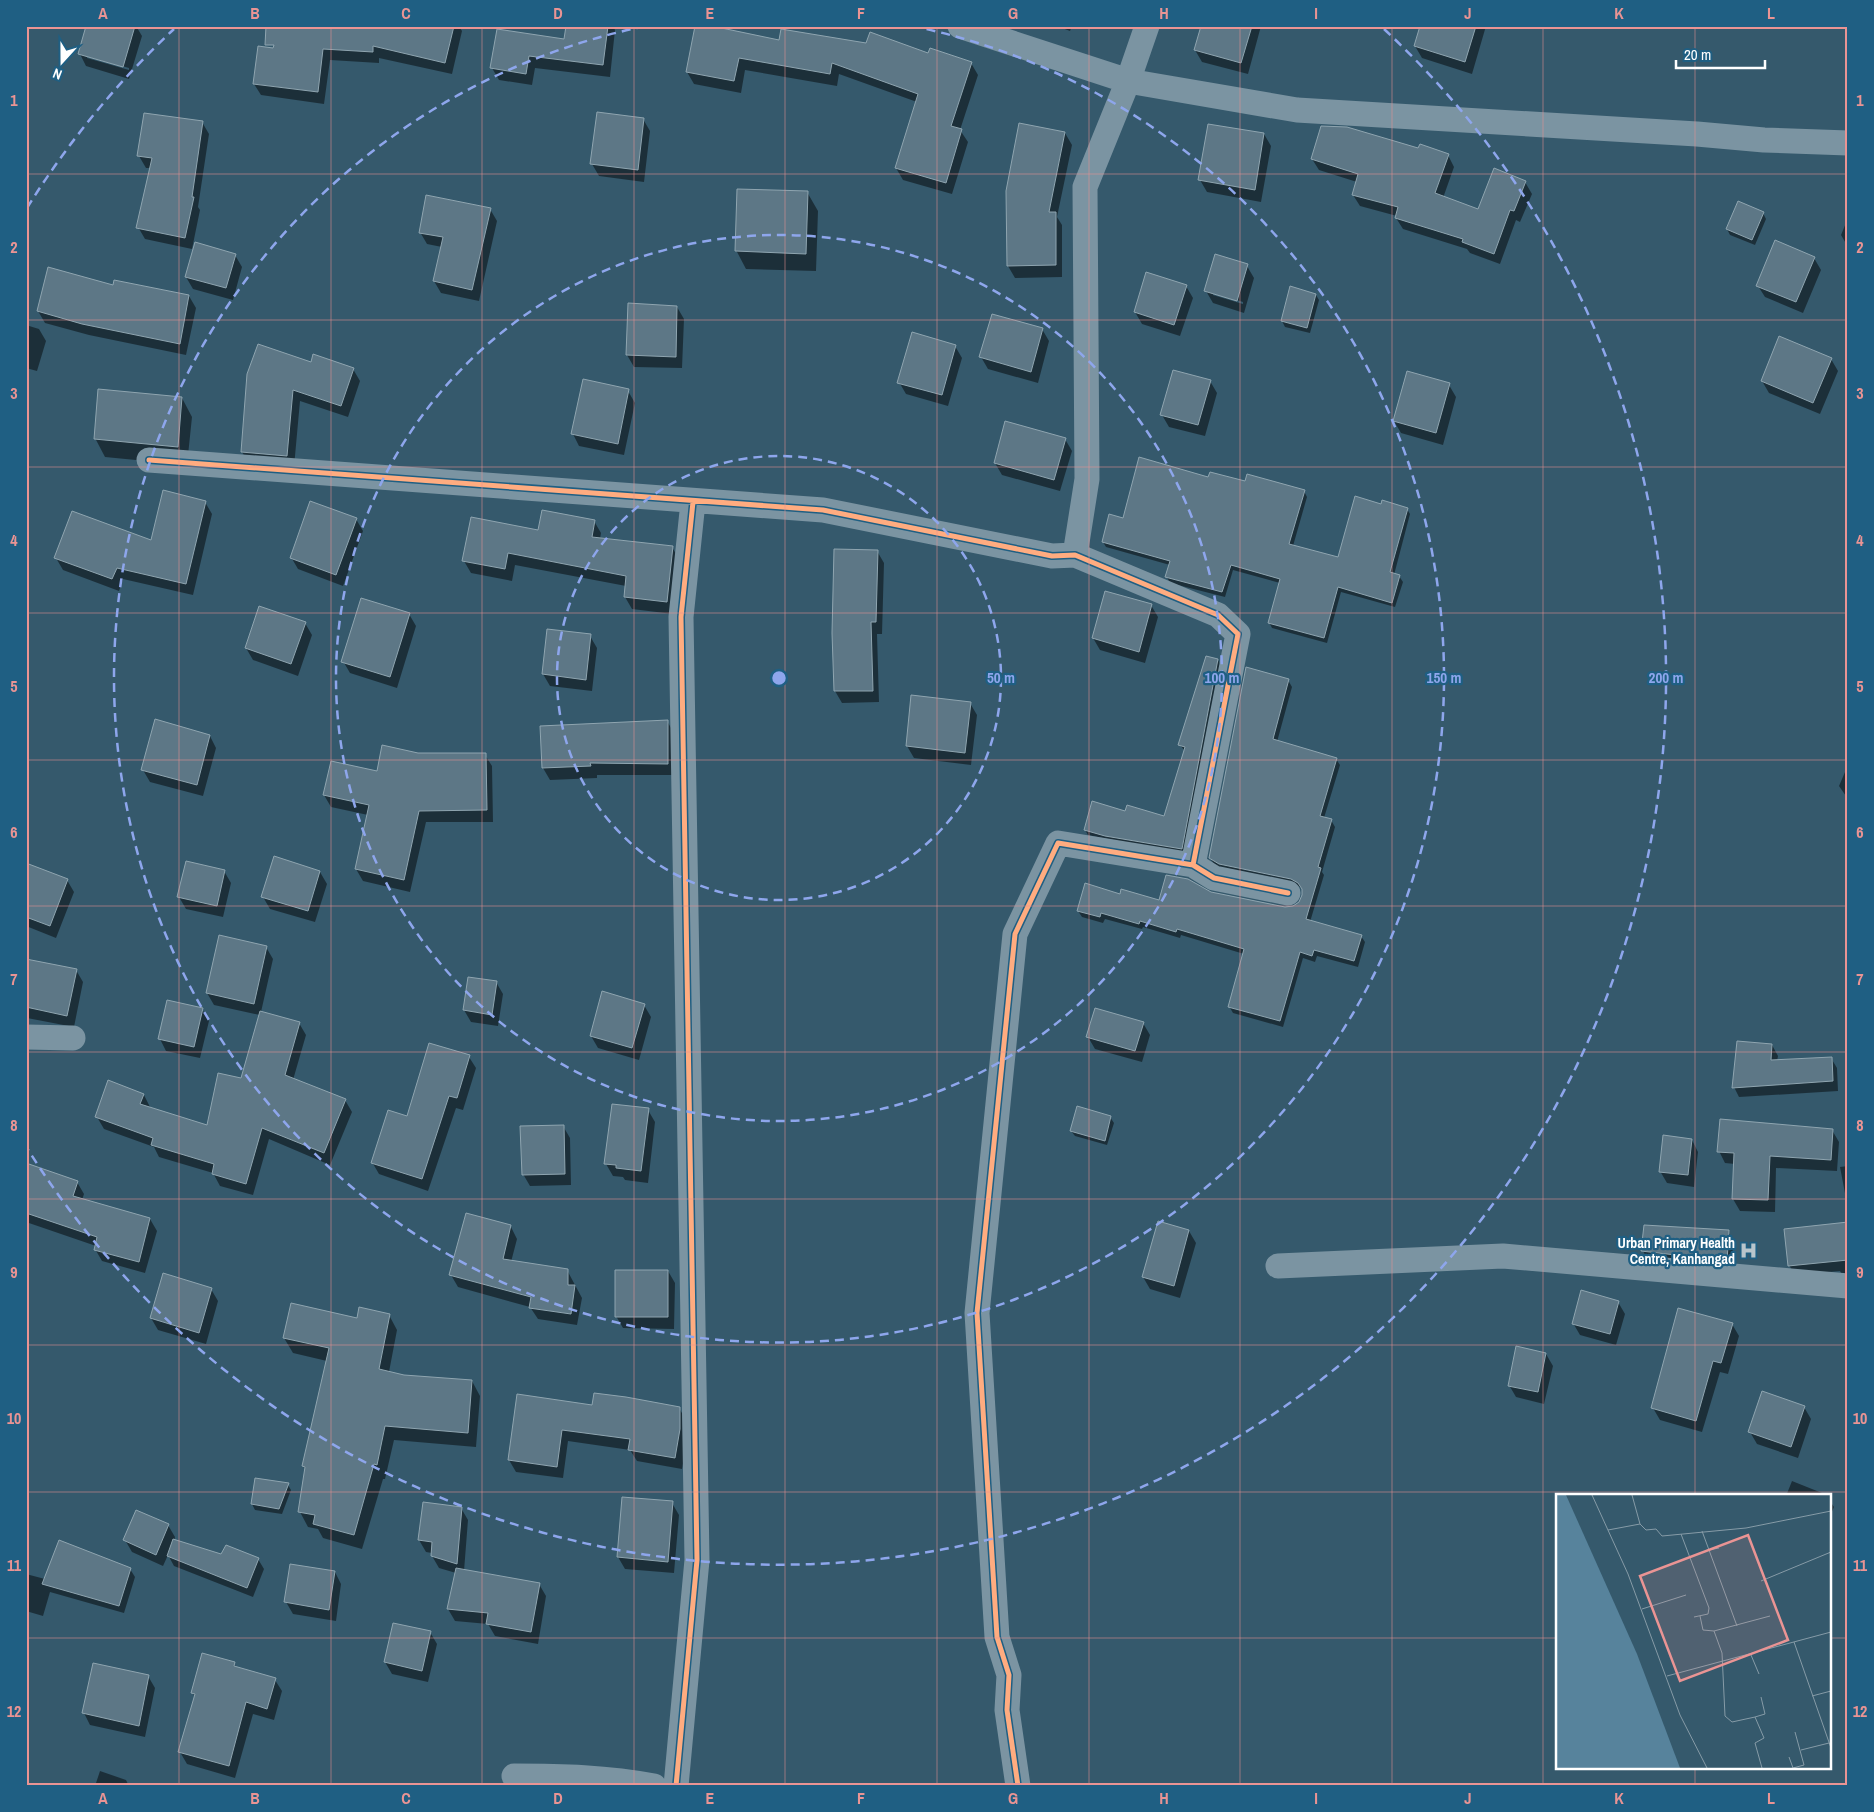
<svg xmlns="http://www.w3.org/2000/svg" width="1874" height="1812" viewBox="0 0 1874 1812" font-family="'Archivo Narrow',sans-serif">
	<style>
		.shadow { fill: #0007; fill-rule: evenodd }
		.building { fill: #5d7786; stroke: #8fa5b0 }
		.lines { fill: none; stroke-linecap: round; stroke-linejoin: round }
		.street { stroke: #7b94a2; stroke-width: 25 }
		.cycleway-casing { stroke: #1f5f83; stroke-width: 8 }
		.cycleway { stroke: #ffac80; stroke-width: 5 }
		.grid { fill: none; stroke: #ea9494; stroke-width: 1; stroke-opacity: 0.55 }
		.ring { fill: none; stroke: #8ea6ec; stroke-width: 2.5; stroke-dasharray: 9 6 }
		.labels { text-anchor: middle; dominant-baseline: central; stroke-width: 4.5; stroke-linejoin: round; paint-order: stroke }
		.poi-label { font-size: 14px; font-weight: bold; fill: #fff; stroke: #1f5f83; text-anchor: end }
		.inset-road { fill: none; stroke: #869ba7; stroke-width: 1 }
		.view { fill: #ea9494; fill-opacity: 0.15; stroke: #ea9494; stroke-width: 2.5 }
		.inset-edge { fill: none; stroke: #fff; stroke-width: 2.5 }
		.centre { fill: #8ea6ec; stroke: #1f5f83; stroke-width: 2.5 }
		.ring-label { font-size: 15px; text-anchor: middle; font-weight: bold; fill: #8ea6ec; stroke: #1f5f83; stroke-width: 4.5; stroke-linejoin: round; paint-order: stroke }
		.neatline { fill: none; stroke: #ea9494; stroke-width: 2 }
		.grid-label { font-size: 16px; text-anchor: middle; font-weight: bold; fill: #ea9494 }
	</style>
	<rect width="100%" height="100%" fill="#35596c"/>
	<path class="shadow" d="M88 26H136L142 36 129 79 86 66 80 54ZM87 56 129 68V70L87 58Z
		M281 26H459L462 31 452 74 379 58V63L330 60 324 104 261 95 254 84 274 49Z
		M567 26H613L615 30 610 77 535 68 532 85 499 80 492 68 565 41Z
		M1057 26H1072L1070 31Z
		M1202 26H1261L1248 74 1202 62 1195 50Z
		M1421 26H1486L1472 74 1422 58 1415 46Z
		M780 41 929 54 971 63 978 75 960 130 968 142 952 194 903 180 896 168 917 102 839 74 837 86 745 70 741 93 694 84 687 72Z
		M643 119 650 131 644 182 599 176 592 164Z
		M202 122 209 134 198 207 200 210 192 249 145 239 138 227 151 168H146L139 156Z
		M1065 133 1072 145 1057 217 1062 225V277L1015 278 1008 266Z
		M1264 134 1271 146 1261 202 1207 192 1200 180Z
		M1419 150 1448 155 1454 167 1443 198 1479 211 1525 182 1532 194 1520 222 1516 220 1500 264 1470 253 1467 249 1403 229 1396 218 1397 216 1360 206 1353 195 1357 182 1319 170 1312 159Z
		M807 192 818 211 816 271 746 269 736 250Z
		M490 209 497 221 479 301 441 293 434 281 442 247 427 244 420 232Z
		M1763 213 1766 219 1755 245 1730 235 1727 229Z
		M1848 218V247L1841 235Z
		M235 255 242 267 233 300 193 289 186 277Z
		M1814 258 1821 270 1803 313 1765 297 1758 286Z
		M1247 266 1254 278 1244 313 1213 303 1206 291ZM1213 293 1243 302V304L1213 295Z
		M1147 274 1186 286 1193 298 1180 336 1142 324 1135 312Z
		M114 286 189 296 196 308 186 355 89 335 45 323 38 311Z
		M1316 295 1319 300 1310 333 1285 327 1282 321Z
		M677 307 684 319 682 368 634 367 627 355Z
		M26 325 39 329 46 341 37 371 26 368Z
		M1042 329 1049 341 1038 383 988 369 981 357Z
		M955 346 962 358 948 406 906 394 899 382Z
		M1831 359 1838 371 1820 414 1769 393 1762 381Z
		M312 363 353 369 360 381 348 417 300 401 294 467 249 464 242 452 249 374Z
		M1210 381 1217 393 1205 436 1169 427 1162 415Z
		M1449 385 1456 397 1443 445 1401 433 1394 421Z
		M628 391 635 403 624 455 579 446 573 434Z
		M182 398 192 417 187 465 105 457 95 438Z
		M1065 439 1072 451 1060 491 1002 475 995 463Z
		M1209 478 1304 491 1307 497 1293 546 1339 559 1382 506 1407 509 1410 514 1394 575 1399 576 1403 582 1395 607 1341 592 1327 643 1272 628 1269 622 1280 583 1233 570 1225 597 1170 583 1167 577 1170 565 1106 547 1103 542 1124 519Z
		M205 502 212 514 193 595 123 579 119 591 63 570 56 558 152 541Z
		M356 519 363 531 343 586 298 569 291 557Z
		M594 521 601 533 600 539 672 547 679 559 673 614 632 609 625 597 626 586 515 565 512 581 471 573 464 561 539 532Z
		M877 551 884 563 882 634H877L879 702 842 703 835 691 834 633Z
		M1151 605 1158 617 1145 663 1100 650 1093 638Z
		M409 614 416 626 397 688 350 673 343 661Z
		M305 623 312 635 298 676 253 660 246 648Z
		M590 636 597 648 592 691 550 686 543 674Z
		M1218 660 1221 666 1184 854 1088 835 1085 830 1126 812 1165 818 1185 751 1180 745Z
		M1288 680 1292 687 1277 742 1336 759 1340 765 1324 818 1331 820 1335 827 1322 872 1324 875 1310 922 1361 936 1365 942 1358 967 1317 956 1315 962 1303 958 1283 1027 1233 1013 1229 1006 1244 954 1181 935 1180 938 1143 927 1142 929 1105 919 1103 923 1082 917 1078 911 1121 895 1160 901 1211 893 1285 908H1292L1299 904 1303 896 1302 888 1296 885 1224 871 1214 864 1210 858Z
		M970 703 977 715 971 765 914 758 907 746Z
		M667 721 674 733V775H597V778L550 780 543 768 541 727Z
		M210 736 216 748 203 796 150 782 143 770Z
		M418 754 485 755 492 766 493 822H426L410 892 363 881 356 869 368 815 331 807 324 795Z
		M1848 765V799L1839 786Z
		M224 871 231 883 223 917 186 909 179 897Z
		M320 872 327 884 315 922 270 909 263 897Z
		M26 877 67 880 74 892 56 938 26 926Z
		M266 947 273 959 261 1012 299 1023 306 1035 293 1080 345 1100 352 1112 330 1165 269 1139 253 1195 220 1186 213 1173 159 1157 154 1147 104 1129 97 1117 144 1095 150 1107V1108L208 1126 242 1079 260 1015 214 1005 207 993Z
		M76 970 83 982 74 1027 27 1018 26 973Z
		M496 982 503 994 498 1026 471 1022 464 1010Z
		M644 1005 651 1017 639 1060 598 1048 591 1036Z
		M202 1009 209 1021 200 1058 166 1051 160 1039Z
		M1143 1023 1150 1035 1142 1062 1095 1049 1088 1037Z
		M1772 1045 1778 1056 1777 1061 1831 1058 1837 1068 1838 1091 1739 1097 1734 1087Z
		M469 1057 476 1068 463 1110 456 1108 428 1191 379 1174 372 1162 408 1118Z
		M613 1105 648 1110 655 1122 648 1183 625 1180 623 1177 613 1176 606 1164Z
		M1110 1117 1114 1123 1107 1145 1075 1136 1071 1131Z
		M563 1126 570 1138 571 1185 530 1186 523 1174Z
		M1832 1130 1839 1142 1837 1171 1776 1168 1775 1212 1740 1211 1733 1199 1735 1164 1725 1163 1719 1151Z
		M1692 1140 1698 1152 1694 1187 1667 1183 1660 1171Z
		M1848 1166V1209L1840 1167Z
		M26 1179 77 1182 84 1194 82 1200 150 1219 157 1231 145 1273 102 1261 95 1249 96 1246 26 1222Z
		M1159 1223 1189 1231 1196 1243 1180 1298 1150 1289 1143 1277Z
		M1848 1223V1280H1845L1840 1271 1795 1275 1789 1265Z
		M511 1227 517 1239 511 1262 567 1270 582 1298 577 1325 538 1319 530 1307 458 1287 451 1275Z
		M1728 1232 1734 1241 1731 1270 1648 1260 1643 1251Z
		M668 1271 675 1283 674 1329 623 1328 616 1316Z
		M211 1289 218 1301 206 1344 158 1330 151 1318Z
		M1618 1302 1625 1314 1616 1345 1580 1335 1573 1323Z
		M389 1315 397 1330 389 1372 404 1376 472 1381 480 1396 476 1447 394 1440 385 1479H383L362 1549 323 1538 318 1529 308 1527 300 1512 306 1471 303 1466 327 1361 293 1353 284 1338 358 1320Z
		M1732 1324 1739 1336 1728 1374 1720 1372 1702 1432 1660 1420 1653 1408Z
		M1546 1354 1553 1366 1544 1404 1516 1397 1509 1385Z
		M594 1406 679 1408 686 1420 687 1442 682 1469 637 1461 630 1450 568 1441 563 1478 516 1472 509 1460Z
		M1804 1407 1811 1419 1798 1458 1757 1444 1750 1432Z
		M1792 1481 1827 1495V1496H1786Z
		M288 1485 291 1490 282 1514 255 1510 252 1504Z
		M1830 1501 1834 1507 1830 1516Z
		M672 1503 679 1515 674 1573 625 1569 618 1557Z
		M461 1508 468 1520 464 1571 539 1584 546 1596 538 1644 495 1636 488 1624 455 1621 448 1609 456 1573 439 1568 432 1556V1553L426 1552 419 1540Z
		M168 1525 175 1537 174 1541 222 1556 258 1559 264 1569 253 1597 174 1566 168 1555 163 1566 132 1552 125 1540Z
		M130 1569 135 1577 124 1613 50 1592 43 1616 26 1611V1574L45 1579Z
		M335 1572 341 1584 336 1621 293 1614 286 1602Z
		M430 1632 437 1644 428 1682 392 1674 385 1662Z
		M234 1663 237 1669 275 1680 282 1691 274 1720 253 1714 235 1778 187 1764 180 1752 195 1697 192 1692Z
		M148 1676 155 1688 145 1737 90 1725 84 1713Z
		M100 1771 126 1780 129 1786H95Z
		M26 1784 58 1785V1786H26Z"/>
	<path class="building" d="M86 26H135L123 67 78 54Z
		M266 26H454L445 63 373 46V52L323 49 318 92 253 84 258 46 273 48 274 45H265Z
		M566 26H608L603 65 529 56 526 74 490 68 497 29 564 39Z
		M695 26H712L779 40 781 29 866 43 870 32 928 53 930 48 972 62 951 126 962 129 946 183 895 168 918 94 832 63 830 74 739 58 734 81 686 72Z
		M1201 26H1252L1241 63 1194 50Z
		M1420 26H1476L1465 62 1414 46Z
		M597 112 644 118 638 170 590 164Z
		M144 113 203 121 192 197H194L185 238 136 228 152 158 137 156Z
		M1019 123 1065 132 1049 212H1056V265L1007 266 1006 191Z
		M1208 124 1264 133 1255 190 1198 180Z
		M1321 126 1347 127 1418 148 1420 144 1449 154 1435 193 1478 209 1494 168 1526 181 1514 211 1510 210 1494 254 1462 242 1463 239 1395 218 1398 207 1352 195 1358 174 1311 159Z
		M737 189 808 191 806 254 735 251Z
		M426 195 491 208 472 290 433 281 443 237 419 233Z
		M1738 201 1764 212 1752 240 1726 229Z
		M1775 240 1815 257 1796 302 1756 286Z
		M195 242 236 254 226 288 185 277Z
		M1215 254 1248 264 1237 301 1204 291Z
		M48 267 113 285 114 280 189 295 180 344 82 324 37 311Z
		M1146 272 1187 285 1174 325 1134 312Z
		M1290 286 1316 294 1307 328 1281 321Z
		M628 303 677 306 676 357 626 355Z
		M992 314 1043 328 1031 372 979 357Z
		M912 332 956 345 942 395 897 383Z
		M1779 336 1832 358 1813 403 1761 381Z
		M258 344 311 362 313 354 354 368 341 406 293 390 287 456 241 452 247 374Z
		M1173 370 1211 380 1198 425 1160 415Z
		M1407 371 1450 383 1436 433 1393 421Z
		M583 379 629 389 618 444 571 434Z
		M98 389 182 397 178 447 94 439Z
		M1005 421 1066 438 1054 480 994 463Z
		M1139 457 1208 477 1210 472 1245 481 1247 474 1305 490 1289 544 1338 557 1355 496 1381 504 1382 500 1408 508 1390 572 1400 575 1392 603 1338 587 1324 638 1268 623 1280 579 1231 565 1222 592 1165 577 1170 561 1102 542 1109 514 1123 518Z
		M163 490 206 501 186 584 117 568 112 579 54 558 72 511 151 540Z
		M310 501 357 518 336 575 290 558Z
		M542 510 595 520 592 537 673 546 667 602 624 597 626 576 508 553 505 569 462 561 471 517 538 530Z
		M834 549 878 550 876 622H871L873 691H834L832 633Z
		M1105 591 1152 604 1139 652 1092 638Z
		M361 598 410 613 390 677 341 662Z
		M259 606 306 622 291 664 245 648Z
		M547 629 591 634 586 680 542 674Z
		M1206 656 1218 659 1182 849 1105 836 1084 830 1092 801 1125 811 1127 805 1164 816 1185 747 1178 745Z
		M1246 667 1289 679 1273 739 1337 758 1320 816 1332 819 1318 867 1321 868 1306 919 1362 935 1354 961 1314 950 1312 956 1300 952 1280 1021 1228 1007 1244 949 1177 929 1176 932 1140 921 1139 924 1101 913 1100 917 1077 911 1085 883 1120 894 1121 889 1159 900 1166 875 1188 879 1211 892 1285 907 1293 906 1299 902 1302 895V889L1298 883 1291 879 1219 864 1209 858Z
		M911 695 971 702 965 753 906 746Z
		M155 719 210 735 197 785 141 770Z
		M668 720V764L590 763 591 766 542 768 540 726Z
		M382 745 418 753H486L487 810 419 811 404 880 355 869 369 805 323 795 331 761 377 771Z
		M274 856 320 871 308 911 261 897Z
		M186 861 225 870 217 906 177 897Z
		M26 863 68 879 50 926 26 917Z
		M219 935 267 946 254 1004 206 993Z
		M26 959 77 969 67 1016 26 1007Z
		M468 977 497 981 492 1015 463 1010Z
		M602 991 645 1004 632 1048 590 1036Z
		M167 1000 203 1008 194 1047 158 1039Z
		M1095 1008 1144 1022 1135 1051 1086 1037Z
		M260 1011 300 1022 285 1075 346 1099 324 1153 262 1128 246 1184 212 1174 214 1164 151 1145 153 1138 95 1117 108 1080 144 1094 140 1104 207 1125 218 1073 241 1078Z
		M1737 1041 1772 1044 1771 1060 1832 1057 1833 1081 1732 1088Z
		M429 1043 470 1055 457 1098 449 1096 422 1179 371 1163 388 1110 407 1116Z
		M612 1104 649 1108 641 1171 616 1168V1165L604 1164Z
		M1077 1106 1111 1116 1105 1141 1070 1131Z
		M1720 1119 1833 1129 1831 1160 1770 1156 1768 1200 1732 1199 1734 1153 1717 1152Z
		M564 1125 565 1174 522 1175 520 1126Z
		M1663 1135 1692 1139 1688 1175 1659 1172Z
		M26 1163 78 1181 73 1196 150 1218 139 1262 94 1250 97 1237 26 1213Z
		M466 1213 511 1225 503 1259 568 1269V1285H575L571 1314 529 1308 531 1297 449 1275Z
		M1158 1221 1189 1230 1174 1286 1142 1277Z
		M1848 1222V1260L1788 1266 1784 1229Z
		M1644 1225 1729 1230 1727 1261 1641 1251Z
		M615 1270H668V1317H615Z
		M163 1273 212 1288 199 1333 150 1318Z
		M1581 1290 1619 1301 1610 1334 1572 1324Z
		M291 1303 357 1318 359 1307 390 1314 379 1369 404 1375 472 1380 468 1433 385 1426 377 1465 374 1464 354 1535 313 1524 315 1515 298 1512 305 1467 302 1466 329 1348 283 1338Z
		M1678 1308 1733 1323 1721 1363 1713 1361 1696 1421 1651 1408Z
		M1516 1346 1546 1353 1538 1392 1508 1386Z
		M1762 1391 1805 1406 1791 1447 1748 1432Z
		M594 1393 626 1397 680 1407V1429L675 1458 628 1450 630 1439 562 1430 557 1467 508 1460 517 1394 592 1405Z
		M255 1478 289 1483 279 1509 251 1504Z
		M622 1497 673 1501 668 1562 617 1557Z
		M423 1502 462 1507 457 1564 431 1556 432 1542 418 1540Z
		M136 1510 169 1524 156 1555 123 1540Z
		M173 1539 221 1554 226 1545 259 1558 247 1588 167 1556Z
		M59 1540 131 1568 119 1606 42 1584Z
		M290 1564 335 1571 329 1610 284 1602Z
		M456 1568 540 1583 531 1632 486 1624 488 1613 447 1609Z
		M393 1623 431 1631 422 1671 384 1662Z
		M202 1653 235 1662 234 1666 276 1678 267 1709 246 1702 229 1766 178 1752 195 1694 191 1693Z
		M93 1663 149 1675 139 1726 82 1713Z"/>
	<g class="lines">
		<path class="street" d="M960 26 1128 81 1297 110 1697 134 1764 140 1848 143
			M149 460 823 510 1052 556 1075 555 1218 615 1238 634 1193 865
			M1075 555 1087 479 1085 187 1128 81 1147 26
			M26 1037 73 1038
			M1278 1266 1503 1256 1848 1286
			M514 1776C562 1776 607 1777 654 1786
			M676 1786 697 1560 681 617 693 502
			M1018 1786 1007 1710 1009 1675 997 1637 977 1313 1015 934 1058 843 1193 865 1214 878 1288 893"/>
		<defs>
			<path id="cycleway" d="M149 460 823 510 1052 556 1075 555 1218 615 1238 634 1193 865
				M676 1786 697 1560 681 617 693 502
				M1018 1786 1007 1710 1009 1675 997 1637 977 1313 1015 934 1058 843 1193 865 1214 878 1288 893"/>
		</defs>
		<use href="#cycleway" class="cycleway-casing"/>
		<use href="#cycleway" class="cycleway"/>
	</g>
	<path class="grid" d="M179 26V1786M331 26V1786M482 26V1786M634 26V1786M785 26V1786M937 26V1786M1089 26V1786M1240 26V1786M1392 26V1786M1543 26V1786M1695 26V1496M26 174H1848M26 320H1848M26 467H1848M26 613H1848M26 760H1848M26 906H1848M26 1052H1848M26 1199H1848M26 1345H1848M26 1492H1848M26 1638H1558M1830 1638H1848M1695 1768V1786"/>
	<g class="ring">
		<circle cx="779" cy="678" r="222"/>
		<circle cx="779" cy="678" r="443"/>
		<path d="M912 26A665 665 0 1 1 646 26"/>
		<path d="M27 208A887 887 0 0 1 174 29M1384 29A887 887 0 1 1 27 1148"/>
	</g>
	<defs>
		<symbol id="hospital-bare" viewBox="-9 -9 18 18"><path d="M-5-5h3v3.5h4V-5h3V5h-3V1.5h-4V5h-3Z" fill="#b8c5cc" stroke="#1f5f83" stroke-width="2.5" paint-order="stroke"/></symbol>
	</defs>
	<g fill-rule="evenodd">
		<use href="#hospital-bare" x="1736" y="1238" width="25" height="25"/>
	</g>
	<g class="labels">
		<g class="poi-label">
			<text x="1735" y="1243">Urban Primary Health<tspan x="1735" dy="16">Centre, Kanhangad</tspan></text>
		</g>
	</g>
	<g transform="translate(1556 1494)">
		<rect width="275" height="275" fill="#35596c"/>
		<path d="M0 1H10L81 160 124 274H0Z" fill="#57839c"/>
		<path class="inset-road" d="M36 1 72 80 124 221 151 274M76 1 84 30M52 36 84 30 90 36 100 35 106 42 190 34 275 17M146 37 153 56 163 54M125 40 153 114 152 120 138 123M153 56 181 132M205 87 275 58M86 115 130 101M144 122 147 136 158 137 214 122M158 137 166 159 169 222 176 228 199 223 208 244 199 249 206 274M238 148 275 254M195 161 203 180M111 182 275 138M256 202 275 197M199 223 209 220 205 203M245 256 273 249M233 263 237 274 248 271 239 238"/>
		<path class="view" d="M192 41 232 146 124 187 84 82Z"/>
		<rect width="275" height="275" class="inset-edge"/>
	</g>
	<circle cx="779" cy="678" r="8" class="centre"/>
	<g class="ring-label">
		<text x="1001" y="683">50 m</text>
		<text x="1222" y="683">100 m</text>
		<text x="1444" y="683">150 m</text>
		<text x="1666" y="683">200 m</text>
	</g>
	<rect width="1874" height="1812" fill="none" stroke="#1f5f83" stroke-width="55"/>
	<g transform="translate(62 62) rotate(201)" stroke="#1f5f83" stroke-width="4" paint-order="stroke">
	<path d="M0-4L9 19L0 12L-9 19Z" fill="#ffffff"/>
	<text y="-8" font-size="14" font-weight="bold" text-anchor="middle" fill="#ffffff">N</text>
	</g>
	<path d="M1676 60v8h89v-8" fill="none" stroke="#ffffff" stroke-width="2.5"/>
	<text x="1684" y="60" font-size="15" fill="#ffffff" stroke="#1f5f83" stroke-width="4" paint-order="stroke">20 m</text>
	<rect x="28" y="28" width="1818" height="1756" class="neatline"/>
	<g class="grid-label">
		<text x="103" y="19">A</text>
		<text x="255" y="19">B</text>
		<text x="406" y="19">C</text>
		<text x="558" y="19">D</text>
		<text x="710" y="19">E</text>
		<text x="861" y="19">F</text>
		<text x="1013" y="19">G</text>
		<text x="1164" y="19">H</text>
		<text x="1316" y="19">I</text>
		<text x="1468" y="19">J</text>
		<text x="1619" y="19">K</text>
		<text x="1771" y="19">L</text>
		<text x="14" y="106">1</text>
		<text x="1860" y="106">1</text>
		<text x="14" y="253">2</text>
		<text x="1860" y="253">2</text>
		<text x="14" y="399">3</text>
		<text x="1860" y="399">3</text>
		<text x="14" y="546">4</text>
		<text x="1860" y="546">4</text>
		<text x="14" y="692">5</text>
		<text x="1860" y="692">5</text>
		<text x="14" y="838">6</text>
		<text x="1860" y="838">6</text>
		<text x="14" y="985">7</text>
		<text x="1860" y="985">7</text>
		<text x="14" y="1131">8</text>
		<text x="1860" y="1131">8</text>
		<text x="14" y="1278">9</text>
		<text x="1860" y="1278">9</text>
		<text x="14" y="1424">10</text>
		<text x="1860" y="1424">10</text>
		<text x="14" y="1571">11</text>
		<text x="1860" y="1571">11</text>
		<text x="14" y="1717">12</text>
		<text x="1860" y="1717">12</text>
		<text x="103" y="1804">A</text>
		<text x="255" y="1804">B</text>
		<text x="406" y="1804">C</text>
		<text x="558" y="1804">D</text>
		<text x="710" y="1804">E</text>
		<text x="861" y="1804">F</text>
		<text x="1013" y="1804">G</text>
		<text x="1164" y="1804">H</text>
		<text x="1316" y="1804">I</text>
		<text x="1468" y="1804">J</text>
		<text x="1619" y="1804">K</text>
		<text x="1771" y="1804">L</text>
	</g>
</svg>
